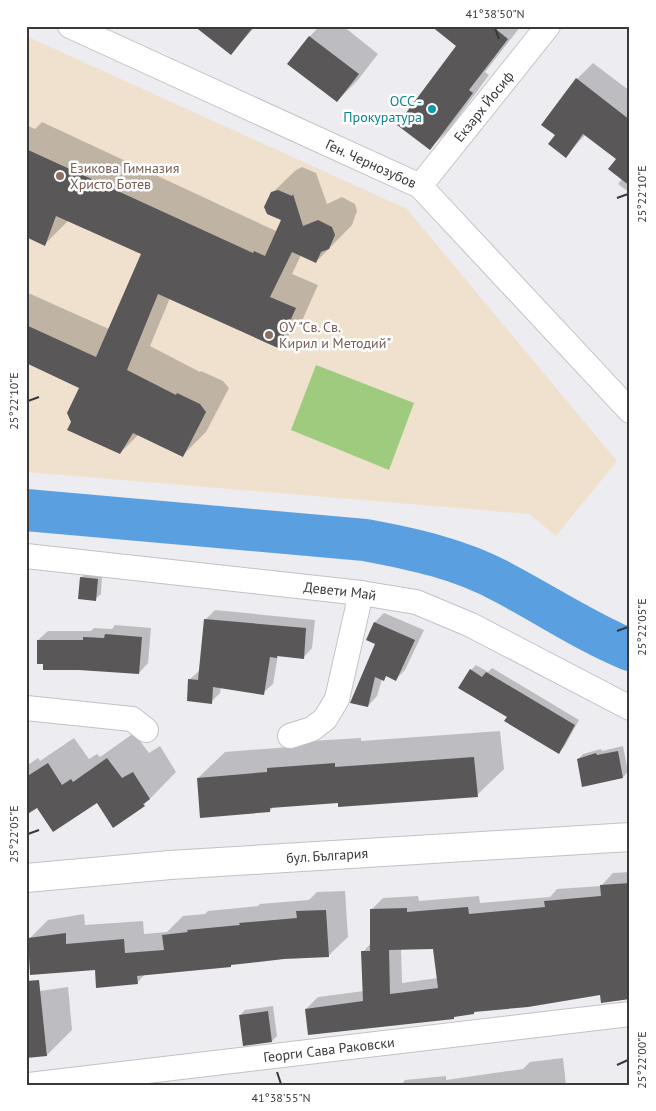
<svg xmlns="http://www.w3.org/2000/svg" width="656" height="1111" viewBox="0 0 656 1111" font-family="'PT Sans',sans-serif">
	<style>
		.education { fill: #efe1ce }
		.green { fill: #9fcb7e }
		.shadow { fill: #0003; fill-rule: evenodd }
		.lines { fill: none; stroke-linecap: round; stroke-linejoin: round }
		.river { stroke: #5a9fe0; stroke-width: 42 }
		.building { fill: #5a5759; fill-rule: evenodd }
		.street-casing { stroke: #c2c1c5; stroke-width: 26 }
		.secondary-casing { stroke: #c2c1c5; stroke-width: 30 }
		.street { stroke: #fff; stroke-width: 24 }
		.secondary { stroke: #fff; stroke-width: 28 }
		.ticks { fill: none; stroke: #39383a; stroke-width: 2 }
		.culture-dot { fill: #0f9aa8; stroke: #fff; stroke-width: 2 }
		.education-dot { fill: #8d6e63; stroke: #fff; stroke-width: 2 }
		.labels { text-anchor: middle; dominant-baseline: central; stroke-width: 5; stroke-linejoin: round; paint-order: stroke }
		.culture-label { font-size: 14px; fill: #0d838f; stroke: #fff; text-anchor: end }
		.street-label { font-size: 14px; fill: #39383a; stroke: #fff }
		.education-label { font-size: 14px; fill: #785e54; stroke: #fff; text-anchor: start }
		.neatline { fill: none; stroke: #39383a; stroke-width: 2 }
		.ticks-label { font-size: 12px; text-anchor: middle; fill: #39383a }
	</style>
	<rect width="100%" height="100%" fill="#edecf0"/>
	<path class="education" d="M26 36 407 209 617 461 556 536 529 514 26 472Z"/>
	<path class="green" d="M316 365 414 403 389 470 291 430Z"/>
	<path class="shadow" d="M196 26H256L230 54Z
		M320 26H343L378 54 357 81 337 101 289 64 310 36Z
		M433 26H521L485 72 489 75 448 131 430 148 458 46Z
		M593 63 630 91V193L618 184 622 179 618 158 586 134 566 156 556 135 543 125 577 79Z
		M42 122 276 231 282 220 272 193 296 170 302 167 316 173 327 204 342 197 355 204 357 211 352 225 316 262 301 255 292 274 318 285 301 323 278 346 170 298 150 346 200 372 201 371 223 381 229 388 206 432 183 455 139 434 120 453 72 422 81 387 26 362V292L109 329 143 253 68 221 45 244 26 236V125L35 129Z
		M86 573 102 574 101 594 95 599 81 578Z
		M215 610 315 620 312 648 303 658 278 655 273 684 263 693 221 687 220 693 211 702 188 700 190 679 200 670 205 620Z
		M384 613 424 630 405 670 396 679 388 675 383 679H382L377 696 368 706 376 643 375 622Z
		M115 625 151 628 148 663 139 673 38 640 48 631H91L94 628 112 629Z
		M476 665 488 672 492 668 579 720 564 747 559 752 509 717 471 670Z
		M500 731 504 769 477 795 339 801 274 806 270 811 198 778 225 752 290 747 294 742 361 738V741Z
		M134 733 149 753 160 746 176 772 144 805 98 801 37 806 26 813V760L29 764 38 758 40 761 74 738 89 759 97 754 100 757Z
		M623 746 628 772 623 777 578 759 583 754 601 749 602 751Z
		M630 872V998L601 993 476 1011 474 1013 456 1015 454 1017 306 1009 318 997 364 991 363 952 371 943V910L383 898 418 896 419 901 479 896 480 903 550 897 557 889 601 886 613 873ZM434 947 438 978 402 983 401 949Z
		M345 891 348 937 328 956 284 958 232 964 230 966 146 973 137 983 96 969 29 939 48 920 84 914 85 925 143 921 144 934 167 932 183 916 205 914 208 911 258 906 260 904 309 900 317 892Z
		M68 987 72 1030 47 1055 40 991Z
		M273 1006 277 1036 272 1041 240 1015 245 1010Z
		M563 1058 566 1085H401L405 1080 446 1076V1080L523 1069 530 1062Z"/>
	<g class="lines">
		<path class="river" d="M26 510 365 540C413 549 461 559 504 583 546 605 586 632 630 650"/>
	</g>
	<path class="building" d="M194 26H254L231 55Z
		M431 26H492L508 39 469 90 473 93 430 150 397 125 456 46Z
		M309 36 359 74 337 102 287 64Z
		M576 78 630 120V186L608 169 616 159 583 134 566 158 548 144 555 135 541 125Z
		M26 149 253 253 254 251 265 256 281 220 267 214 264 207 271 192 278 190 292 196 293 194 303 226 318 220 332 227 335 235 329 249 321 252 316 263 292 252 270 297 296 308 278 348 158 294 127 370 176 395 177 393 200 404 206 412 183 457 133 433 120 454 67 430 71 422 67 413 79 388 26 363V325L96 357 141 254 56 216 45 246 26 237Z
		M80 577 98 579 96 601 78 599Z
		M204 619 306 628 304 659 277 656V658L270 657 264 695 213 687 212 704 187 701 188 679 198 680Z
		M374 622 415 640 396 681 386 676 384 681 375 677 368 707 350 703 375 644 366 640Z
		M105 634 142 637 139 674 79 670H43V664H37V640H83V637L104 638Z
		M470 669 482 677 486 672 575 725 559 754 504 721 507 717 458 688Z
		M618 751 623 778 582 787 577 759 596 753 597 755Z
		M474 757 478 797 338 807V803L270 808V812L200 818 197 778 267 772V768L335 763V767Z
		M107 758 122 778 133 772 150 799 143 804 145 806 113 828 97 803 53 832 37 808 26 815V777L48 763 62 785 71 779 73 782Z
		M630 883V999L601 1003 600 995 528 1007 474 1012V1014L454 1017V1019L308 1035 305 1009 363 1001 361 951H370V909L407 908V912L468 907 469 914 545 907 544 901 601 896 600 885ZM433 949 438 988 390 994 389 950Z
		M326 910 329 957 284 959 231 965V967L137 976 138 984 96 988 95 970 30 975 28 938 66 933V944L124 939 125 953 164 950 162 935 188 932 187 930 240 925 239 923 297 918 296 911Z
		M39 980 47 1056 26 1058V981Z
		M268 1011 272 1042 243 1046 239 1015Z"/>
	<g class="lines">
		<defs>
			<g id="street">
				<path id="s1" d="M70 26 420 186 630 411"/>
				<path id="s2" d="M420 186 548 26"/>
				<path id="s3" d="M26 556 361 593 416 602 471 625 630 708"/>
				<path d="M26 708 132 719 146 730"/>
				<path d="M290 736 312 729 325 719 337 699 361 593"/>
				<path id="s4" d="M29 1085 630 1014"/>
			</g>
			<g id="secondary">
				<path id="s5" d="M26 878 170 865 630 837"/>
			</g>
		</defs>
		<use href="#street" class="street-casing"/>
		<use href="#secondary" class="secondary-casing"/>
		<use href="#street" class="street"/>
		<use href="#secondary" class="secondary"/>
	</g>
	<path class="ticks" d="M495 28 499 39M617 198 628 194M28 401 39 397M617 631 628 627M28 834 39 830M617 1065 628 1060M277 1072 281 1084"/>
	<circle class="culture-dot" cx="432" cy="109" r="5"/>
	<g class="education-dot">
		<circle cx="60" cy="176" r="5"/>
		<circle cx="269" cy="335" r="5"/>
	</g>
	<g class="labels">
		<g class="culture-label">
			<text x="422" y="101">ОСС -<tspan x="422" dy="16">Прокуратура</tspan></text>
		</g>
		<g class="street-label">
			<text stroke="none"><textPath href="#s2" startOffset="102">Екзарх Йосиф</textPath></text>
			<text stroke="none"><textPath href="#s1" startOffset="331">Ген. Чернозубов</textPath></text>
			<text stroke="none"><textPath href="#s3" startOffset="316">Девети Май</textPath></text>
			<text stroke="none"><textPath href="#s5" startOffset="302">бул. България</textPath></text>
			<text stroke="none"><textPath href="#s4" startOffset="302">Георги Сава Раковски</textPath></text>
		</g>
		<g class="education-label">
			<text x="70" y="168">Езикова Гимназия<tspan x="70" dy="16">Христо Ботев</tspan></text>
			<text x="279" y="327">ОУ "Св. Св.<tspan x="279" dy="16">Кирил и Методий"</tspan></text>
		</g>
	</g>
	<rect width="656" height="1111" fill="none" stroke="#ffffff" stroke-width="55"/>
	<rect x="28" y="28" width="600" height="1056" class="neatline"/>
	<g class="ticks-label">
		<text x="495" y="18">41°38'50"N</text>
		<text transform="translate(642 194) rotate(-90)" y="4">25°22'10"E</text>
		<text transform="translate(14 401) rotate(-90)" y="4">25°22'10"E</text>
		<text transform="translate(642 627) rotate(-90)" y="4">25°22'05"E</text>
		<text transform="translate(14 834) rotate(-90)" y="4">25°22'05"E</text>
		<text transform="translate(642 1060) rotate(-90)" y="4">25°22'00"E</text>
		<text x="281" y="1102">41°38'55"N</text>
	</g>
</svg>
